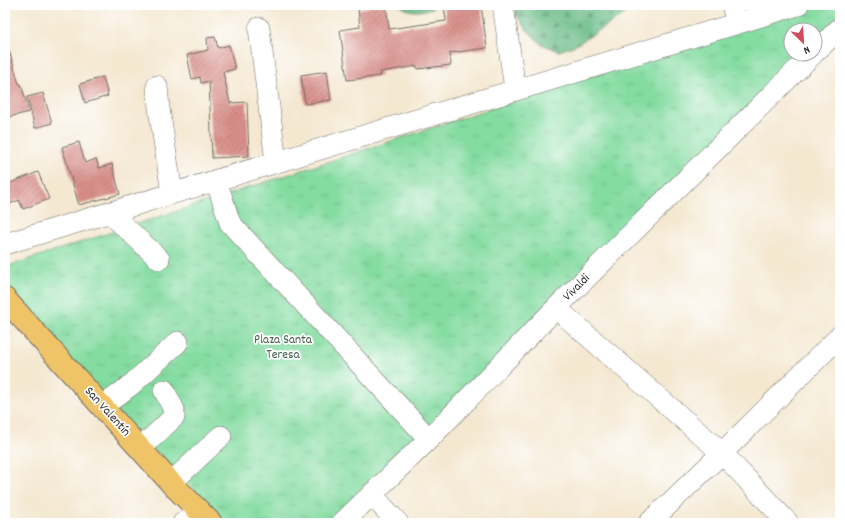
<svg xmlns="http://www.w3.org/2000/svg" width="845" height="528" viewBox="0 0 845 528" font-family="Dekko,sans-serif">
	<style>
		.forest { fill: url(#forest-firs); stroke: #4b7459 }
		.park { fill: url(#park-tufts); stroke: #588466 }
		.building { fill: url(#building-hatch) }
		.lines { fill: none; stroke-linecap: round; stroke-linejoin: round }
		.minor-casing { stroke: #716d65; stroke-width: 22 }
		.major-casing { stroke: #716d65; stroke-width: 24 }
		.minor { stroke: #fff; stroke-width: 21 }
		.major { stroke: #efc469; stroke-width: 22 }
		.labels { text-anchor: middle; dominant-baseline: central; stroke-width: 3.5; stroke-linejoin: round; paint-order: stroke }
		.street-label { font-size: 13px; fill: #2b2b2b; stroke: #fff }
		.park-label { font-size: 13px; fill: #46604e; stroke: #fff }
	</style>
	<defs>
		<pattern id="forest-firs" width="22" height="20" patternUnits="userSpaceOnUse"><rect width="22" height="20" fill="#6bbc87"/><path d="M5 1l3.5 6h-7zM16 11l3.5 6h-7z" fill="#58996f"/></pattern>
		<pattern id="park-tufts" width="24" height="20" patternUnits="userSpaceOnUse"><rect width="24" height="20" fill="#84dca1"/><path d="M3 7l-1-3M5 7V3M7 7l1-3M15 17l-1-3M17 17v-4M19 17l1-3" fill="none" stroke="#72bd8b"/></pattern>
		<pattern id="building-hatch" width="6" height="6" patternUnits="userSpaceOnUse"><rect width="6" height="6" fill="#da908b"/><path d="M-1 1l2-2M0 6l6-6M5 7l2-2" fill="none" stroke="#b17672"/></pattern>
	</defs>
	<rect width="100%" height="100%" fill="#fff"/>
	<filter id="ink" filterUnits="userSpaceOnUse"><feTurbulence type="fractalNoise" baseFrequency=".025" numOctaves="2"/><feDisplacementMap in="SourceGraphic" scale="8" xChannelSelector="R" yChannelSelector="G"/><feConvolveMatrix kernelMatrix="1 2 1 2 8 2 1 2 1" color-interpolation-filters="sRGB"/></filter>
	<filter id="wash" filterUnits="userSpaceOnUse"><feTurbulence type="fractalNoise" baseFrequency=".012" numOctaves="4" result="noise"/><feDisplacementMap in="SourceGraphic" scale="16" xChannelSelector="R" yChannelSelector="G"/><feGaussianBlur stdDeviation="0.9" result="paint"/><feColorMatrix in="noise" values="0 0 0 0 0 0 0 0 0 0 0 0 0 0 0 0 0 1.4 0 .05"/><feComposite in="paint" operator="in"/></filter>
	<g filter="url(#wash)">
		<rect width="100%" height="100%" fill="#f4e8d1"/>
		<path class="forest" d="M400 5H434L433 8C423 11 409 14 400 5Z
			M516 5H625V14L576 45 559 51 541 44 527 30 516 14Z"/>
		<path class="park" d="M809 5H840V14L815 40V30H791V54H801L337 523H227L5 298V267Z"/>
		<g id="blocks">
			<path class="building" d="M371 5H386L389 29 446 21 444 5H481L487 48 450 53 451 65 418 69 417 66 380 72 381 76 347 80 340 30 360 27 358 9 371 7Z
				M215 37 218 48 229 45 235 69 223 72 230 103 247 102 249 156 212 158 209 81 201 83 200 77 192 79 187 55 208 50 207 38Z
				M9 50 19 84H21L29 112 5 118V51Z
				M327 71 331 100 305 104 301 75Z
				M103 77 108 96 85 103 80 84Z
				M43 93 52 123 35 128 27 97Z
				M79 142 85 163 96 159 99 168 112 164 120 194 79 205 62 147Z
				M38 172 49 199 23 209 19 200 5 206V185Z"/>
		</g>
	</g>
	<g filter="url(#ink)">
		<use href="#blocks" fill-opacity="0" stroke="#716d65" stroke-width="1"/>
		<g class="lines">
			<defs>
				<path id="minor" d="M503 5 515 89
					M732 5 737 23
					M259 28 276 162
					M815 52 840 28
					M157 86 159 108 172 193
					M216 180 230 223 429 439
					M109 212 159 259
					M5 244 798 5
					M556 308 722 453 788 523
					M102 407 131 385 178 342
					M140 449 174 417V410L164 390
					M171 483 221 436
					M372 495 398 523
					M183 523 201 514
					M342 523 429 439 556 308 813 54
					M649 523 722 453 840 336"/>
				<path id="major" d="M5 299 171 483 211 523"/>
			</defs>
			<use href="#minor" class="minor-casing"/>
			<use href="#major" class="major-casing"/>
			<use href="#minor" class="minor"/>
			<use href="#major" class="major"/>
		</g>
	</g>
	<g class="labels">
		<g class="street-label">
			<text transform="translate(577 288) rotate(-45)">Vivaldi</text>
			<text transform="translate(107 412) rotate(48)">San Valentín</text>
		</g>
		<g class="park-label">
			<text x="283" y="340">Plaza Santa<tspan x="283" dy="15">Teresa</tspan></text>
		</g>
	</g>
	<rect width="845" height="528" fill="none" stroke="#fff" stroke-width="20"/>
	<g transform="translate(803 42) rotate(155)"><circle r="19" fill="#ffffff" stroke="#aaaaaa"/>
	<path d="M0-3L7 15L0 10L-7 15Z" fill="#d1495b"/>
	<text y="-6" font-size="11" font-weight="bold" text-anchor="middle" fill="#2b2b2b">N</text>
	</g>
</svg>
